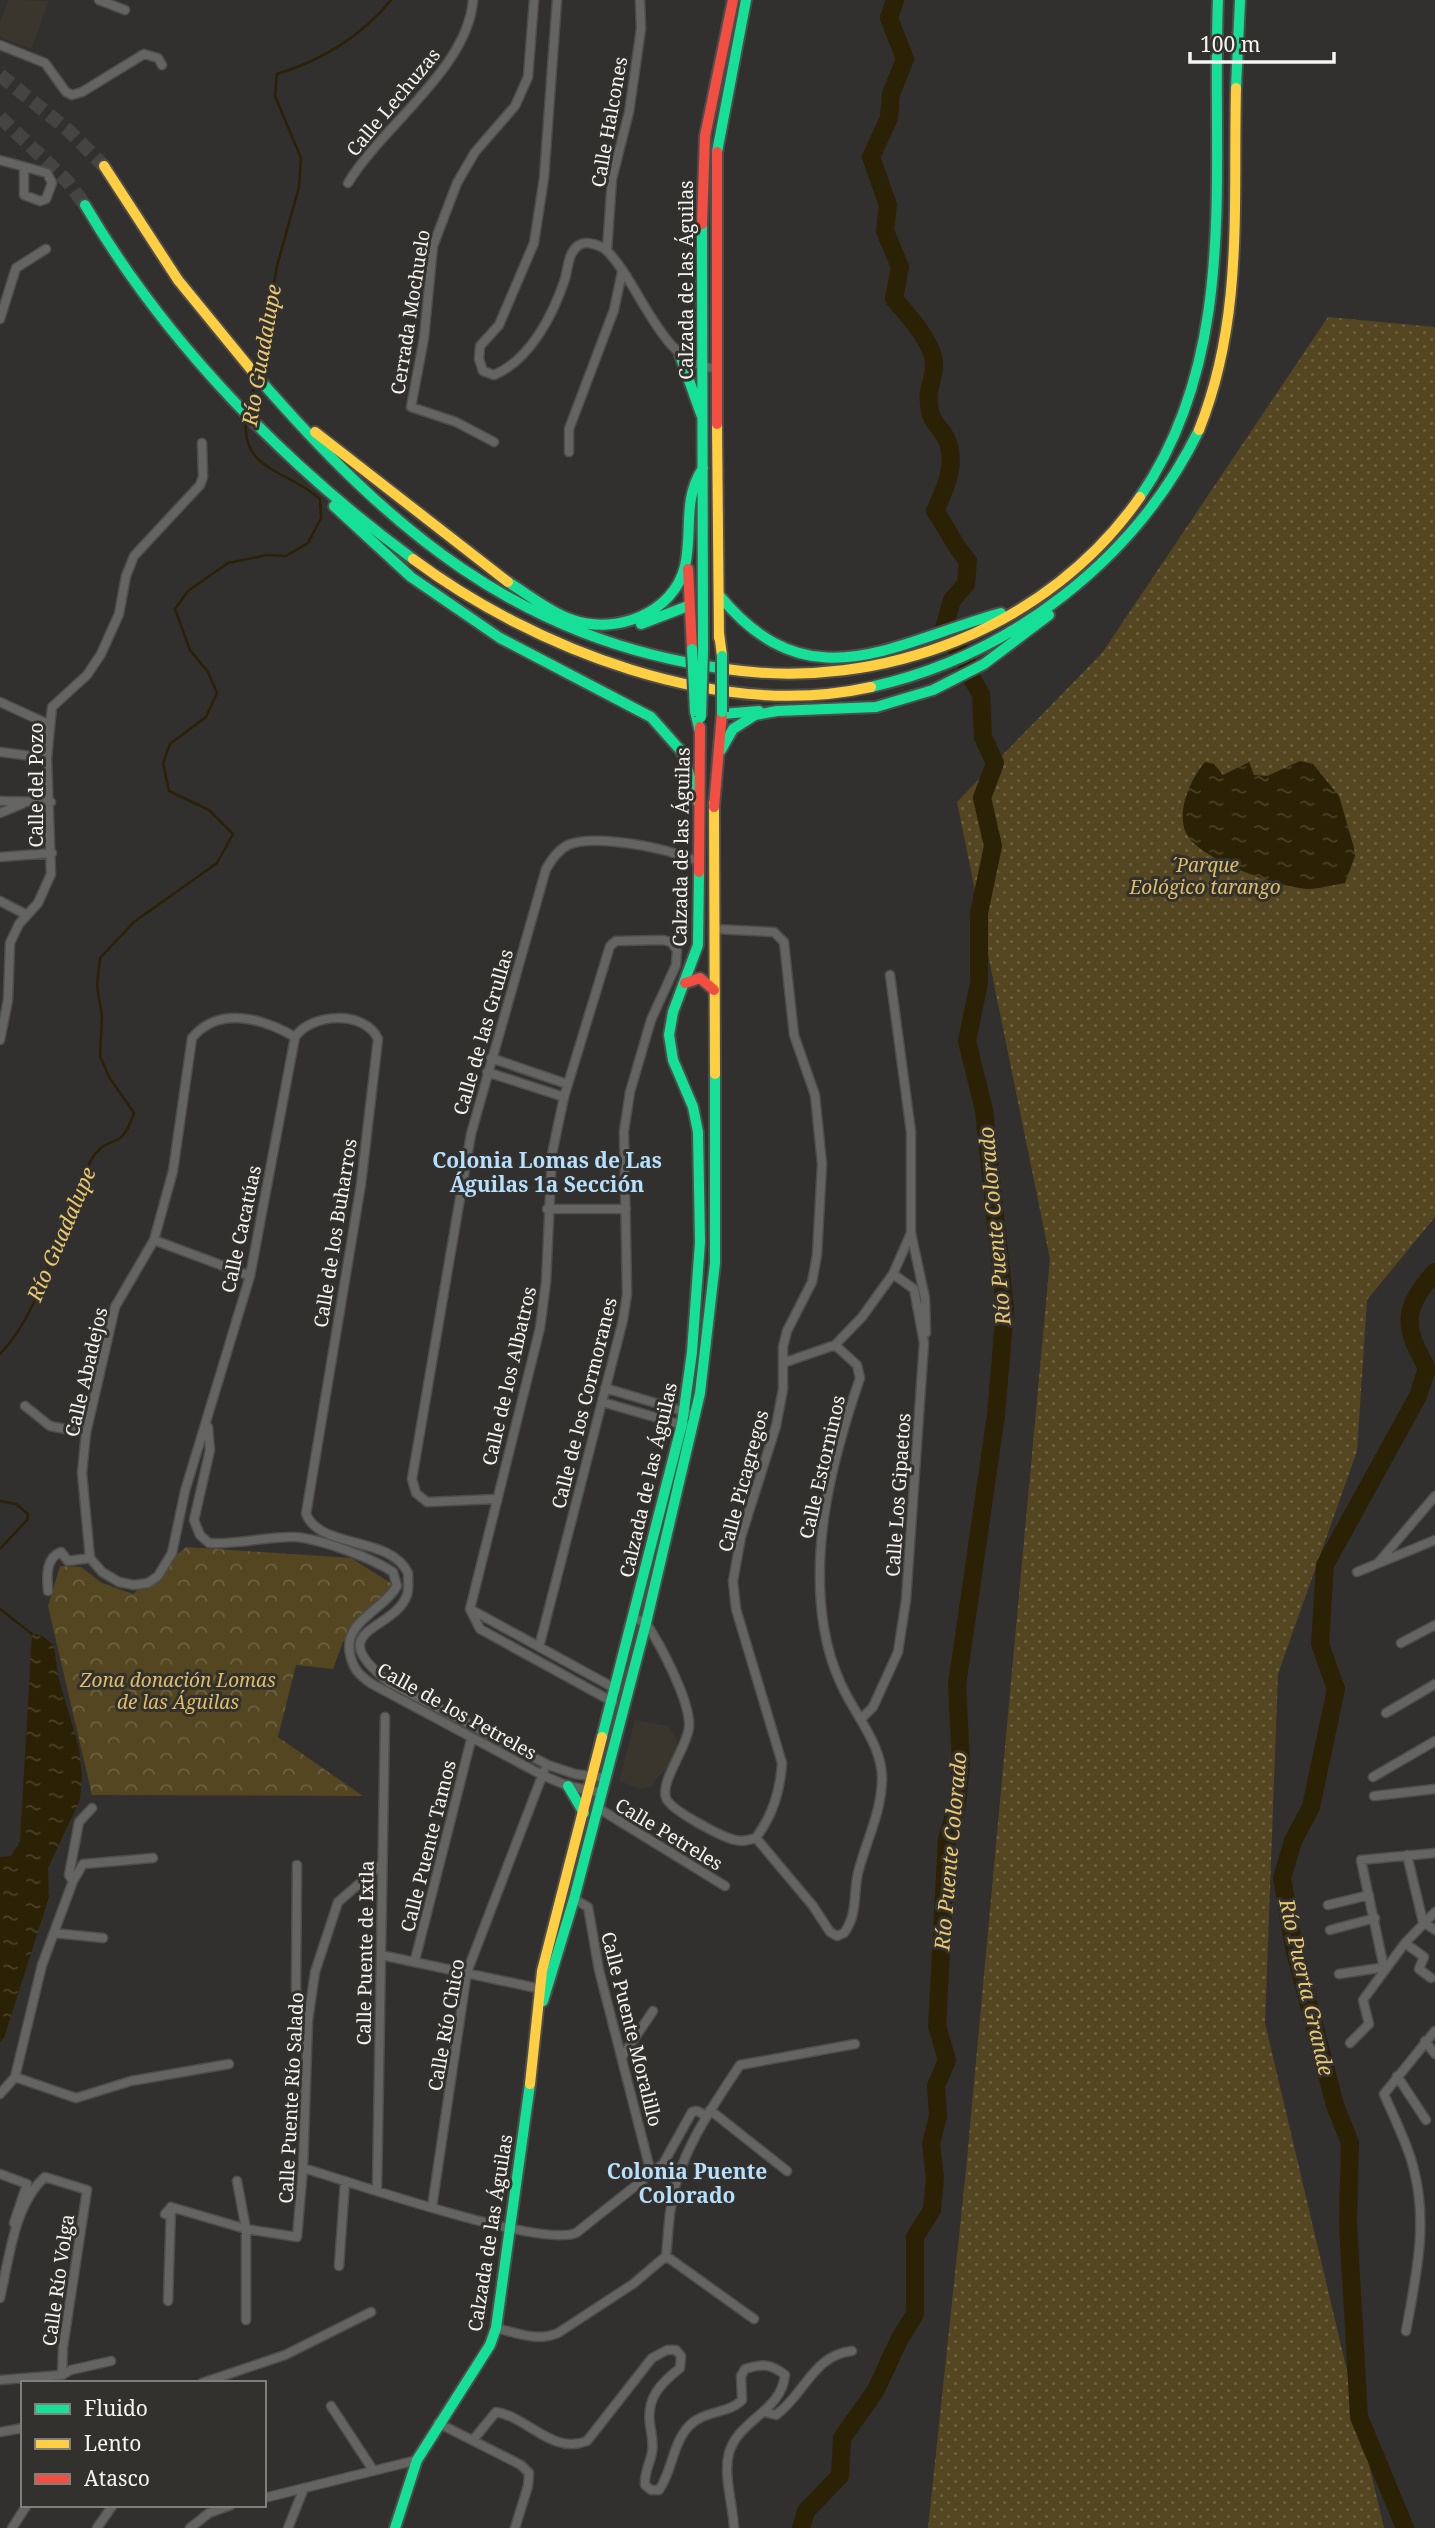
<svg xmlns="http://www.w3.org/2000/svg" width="1435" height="2528" viewBox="0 0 1435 2528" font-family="'Noto Serif',serif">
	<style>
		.built { fill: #3a362e }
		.forest { fill: url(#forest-crowns) }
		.park { fill: url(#park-dots) }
		.water { fill: url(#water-ripples) }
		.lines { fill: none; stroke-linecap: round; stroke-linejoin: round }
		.stream { stroke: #2b2104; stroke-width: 2.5 }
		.river { stroke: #2b2104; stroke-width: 18 }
		.highway-tunnel { stroke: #454442; stroke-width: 14; stroke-dasharray: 14 7; stroke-linecap: butt }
		.street-casing { stroke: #4e4d4b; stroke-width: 11 }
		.fast-casing { stroke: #4e4d4b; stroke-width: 14 }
		.slow-casing { stroke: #4e4d4b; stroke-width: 14 }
		.jam-casing { stroke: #4e4d4b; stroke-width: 14 }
		.street { stroke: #646463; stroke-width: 8 }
		.fast { stroke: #16e098; stroke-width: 10 }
		.slow { stroke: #ffcf43; stroke-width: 10 }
		.jam { stroke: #f24e42; stroke-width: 10 }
		.fast-bridge-casing { stroke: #4e4d4b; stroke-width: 14; stroke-linecap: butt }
		.fast-bridge { stroke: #16e098; stroke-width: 10 }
		.labels { text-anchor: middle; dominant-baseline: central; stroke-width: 6; stroke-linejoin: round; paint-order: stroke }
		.street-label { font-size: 19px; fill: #f5f4f2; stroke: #32312d }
		.park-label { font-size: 19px; font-style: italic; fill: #e0be65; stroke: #32312d }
		.water-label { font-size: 21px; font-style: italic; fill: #ebc86f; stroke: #32312d }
		.neighbourhood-label { font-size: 21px; font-weight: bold; fill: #b6e0fd; stroke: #32312d }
	</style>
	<defs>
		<pattern id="forest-crowns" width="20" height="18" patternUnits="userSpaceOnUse" patternTransform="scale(1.75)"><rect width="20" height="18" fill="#544620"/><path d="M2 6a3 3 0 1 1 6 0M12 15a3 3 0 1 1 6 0" fill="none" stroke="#6d6141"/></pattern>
		<pattern id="park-dots" width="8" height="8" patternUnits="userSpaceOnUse" patternTransform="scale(1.75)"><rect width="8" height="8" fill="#544620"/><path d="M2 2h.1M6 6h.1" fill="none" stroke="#6d6141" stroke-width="1.8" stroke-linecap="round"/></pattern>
		<pattern id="water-ripples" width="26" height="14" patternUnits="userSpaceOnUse" patternTransform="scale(1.75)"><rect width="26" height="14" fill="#2b2104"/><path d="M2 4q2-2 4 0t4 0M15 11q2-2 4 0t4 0" fill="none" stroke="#4a4229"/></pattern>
	</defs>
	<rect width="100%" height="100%" fill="#31302e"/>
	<path class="built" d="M8 0 49 1 31 49 0 37V22Z
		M635 1720 668 1726 677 1740V1750L669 1766 654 1781 652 1787 640 1789 619 1781Z"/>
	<path class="forest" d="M186 1547 351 1558 397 1587 343 1642 333 1669 296 1665 278 1737 363 1796 92 1795 48 1606 60 1566 81 1567 102 1583 133 1594Z"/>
	<path class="park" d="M1328 317 1435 327V1217L1367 1300 1357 1451 1278 1674 1265 2023 1384 2528H928L966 2170 1050 1259 957 802 1102 653Z"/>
	<path class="water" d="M1300 761 1313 764 1339 796 1354 848 1355 856 1345 883C1333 885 1319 889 1307 889 1279 887 1199 860 1186 833 1176 811 1191 778 1205 762L1214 764 1223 775 1249 762 1254 775 1267 776Z
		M32 1634 41 1635 54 1645 58 1676 79 1748 82 1776 80 1800 48 1868 49 1897 4 2038 0 2042V1857L11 1856 20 1841Z"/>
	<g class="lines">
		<path class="stream" d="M258 370 277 266 299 187 301 158 275 96 277 74C321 61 362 36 391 0
			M249 407 255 383
			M0 1354C44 1309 56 1230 85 1173 88 1167 91 1159 95 1154 111 1134 121 1152 134 1113L109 1077 100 1056 102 1016 97 986 100 958 134 922 217 863 233 834 209 810 169 791 163 763 170 744 206 717 217 693 208 672 190 650 175 609 188 591 228 563 267 555 286 556 308 543 321 518 320 499C288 470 241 471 246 420
			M0 1501 16 1504 28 1514 27 1520 0 1549
			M0 1609 32 1634"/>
		<path class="river" d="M801 2528 806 2511 840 2476 842 2438 876 2390 899 2340 915 2314V2237L932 2210 935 2178 931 2144 938 2116 936 2086 947 2060 937 2026 947 1839 957 1805 961 1763 957 1685 996 1415 1005 1309 984 1110 967 1041 979 983V913L993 846 982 798 995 763 983 737 981 694 968 672 966 656 942 635 952 600 966 584 968 561C953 545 948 528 935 511 945 489 958 463 946 438 941 428 932 423 930 411 925 388 935 381 934 363 933 342 907 314 894 299L900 267 885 231 888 205 871 157 889 118 891 94 905 59 889 18 895 0
			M1405 2528 1359 2417 1348 2223 1350 2143 1335 2105 1294 1948 1282 1878 1293 1841 1311 1807 1336 1689 1320 1644 1325 1565 1418 1396 1427 1368C1403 1326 1402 1309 1435 1272"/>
		<path class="highway-tunnel" d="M0 75 68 130 104 166
			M0 117 67 181 85 205"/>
		<defs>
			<path id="street" d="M99 0 125 10
				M557 0 544 178 534 243 499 325 480 346 479 359 483 371 494 375C530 360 553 315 565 279 568 268 568 252 579 245 587 240 603 246 608 252 641 285 663 369 717 368
				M0 45 45 63 66 92 72 95 82 92 144 54 158 58 162 65
				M0 160 47 173 52 183 46 199 40 201 24 195V167
				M348 183C383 125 468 68 473 0
				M607 250 612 179 629 112 641 29 640 0
				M0 319 16 268 46 249
				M494 442 456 422 411 407 424 338 433 246 457 183 475 152 515 106 528 77 534 0
				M569 452V429L614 310 622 272
				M0 702 50 725
				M0 752 47 758
				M0 801 51 802
				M0 813 22 804
				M0 857 52 853
				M0 901 27 915
				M295 1037C264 1019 219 1005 192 1038L173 1171 154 1240 115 1307 86 1433 82 1473 90 1558 102 1572 119 1582 134 1585 148 1583 158 1576 172 1553 185 1491 250 1276 295 1037C311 1013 365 1010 378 1039L361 1184 306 1514C321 1550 390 1535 408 1573 408 1580 409 1589 407 1595 394 1632 319 1628 390 1683L548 1765 575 1774 606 1778
				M0 1040 8 1000 10 943 19 924 38 903 51 874 47 758 52 707 87 675 101 654 119 614 126 576 134 556 200 485 203 477 202 443
				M491 1058 567 1084
				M487 1072 564 1097
				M547 1209H626
				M911 1233 925 1298 926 1333
				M154 1240 250 1276
				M783 1363 835 1345 862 1317 893 1274 911 1233V1132L890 975
				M605 1388 696 1415
				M602 1402 686 1426
				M25 1406 50 1426 86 1433
				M208 1427 210 1450 194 1520 200 1535 209 1543C237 1545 267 1536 295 1537 321 1539 372 1558 393 1572L397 1586C383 1611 343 1621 350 1654 353 1669 359 1675 372 1684L542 1775 568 1786 602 1793
				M496 1499 427 1502 416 1493 412 1479 471 1134 546 869C552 859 558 850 568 845 589 835 644 845 667 851 678 854 686 859 698 860
				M1378 1563 1435 1496
				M1357 1572 1435 1540
				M48 1591C47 1577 45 1558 61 1552L68 1561 90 1558
				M470 1609 616 1689
				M634 1618 646 1623C660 1644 691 1702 689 1727 687 1748 660 1781 666 1798 670 1810 722 1837 735 1840 742 1842 749 1840 756 1838 773 1814 780 1792 782 1763L736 1609 733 1581 741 1537 776 1426 783 1389V1347L787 1331 812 1282 817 1255 822 1164 815 1095 794 1035 784 942 774 932 714 929
				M1401 1643 1435 1625
				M539 1647 623 1320 627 1294 624 1131 630 1092 651 1020 676 965 677 950 671 942 663 940 616 941 610 946 564 1097 552 1154 546 1282 540 1328 470 1609 480 1629 613 1702
				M1386 1713 1435 1684
				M861 1719 873 1707 898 1652 906 1600 924 1343 914 1289 893 1274
				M1373 1777 1435 1741
				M1374 1796 1435 1789
				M598 1808 725 1886
				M756 1838 813 1906 830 1932 837 1936 844 1933C858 1914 853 1894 858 1873 866 1841 881 1814 882 1780 883 1745 854 1714 841 1684 833 1667 827 1646 824 1628 810 1544 833 1457 860 1378L857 1365 835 1345
				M1407 1855 1423 1922
				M297 1865 296 1989 300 2015 308 2021
				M73 1881 83 1864 153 1858
				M574 1899 588 1907 599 1970 651 2173
				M1328 1905 1369 1895
				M1423 1922 1435 1930
				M1330 1930 1375 1918
				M54 1933 103 1938
				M1405 1943 1424 1957 1419 1969 1431 1978
				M381 1955 546 1990
				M415 1960 471 1740
				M1384 1968 1361 1860 1435 1853
				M1339 1974 1386 1967
				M1425 2041 1435 2054
				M1350 2043 1369 2024 1363 2000 1405 1943 1435 1912
				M622 2057 653 2011
				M1397 2076 1426 2120
				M15 2077 76 2098 131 2081 229 2064
				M0 2094 15 2077 42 1965 73 1881 69 1875 79 1822 92 1808
				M710 2110 787 2171
				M303 2168C351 2182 540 2248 576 2233L663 2164 692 2112 697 2111 707 2116
				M0 2174 27 2184 14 2223
				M237 2181 246 2229V2320
				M377 2190 385 1717
				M432 2207 467 1972 544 1771
				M165 2214 171 2207 246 2229 297 2237 303 2168 308 2021 315 1972 338 1902 381 1865
				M666 2256 754 2319
				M339 2266 345 2181
				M0 2298C9 2260 14 2204 45 2177L87 2190 63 2347 62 2375
				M168 2301 171 2207
				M496 2328C517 2333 537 2342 558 2333L633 2284 666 2256C668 2240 668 2223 671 2207 678 2155 712 2107 740 2065L855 2044
				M1406 2331C1416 2276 1428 2225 1414 2170 1408 2144 1394 2118 1384 2094L1435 2031
				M0 2380 62 2375 71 2370 111 2361
				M202 2383 285 2355 371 2312
				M331 2406 373 2470
				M765 2412 776 2415C805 2394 813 2355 852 2351
				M438 2423 521 2465 529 2473 528 2486 515 2528
				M0 2432 23 2428
				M473 2440 496 2412C528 2417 552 2455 587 2441L652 2358 667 2350H676L681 2356 680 2368C661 2383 646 2398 650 2424 651 2433 654 2443 652 2452 650 2464 644 2472 645 2485L651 2490H659C673 2470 672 2444 689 2426 704 2410 729 2414 742 2400L741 2376 745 2369C763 2363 771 2364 785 2375 781 2412 739 2419 729 2453 723 2474 733 2505 734 2528
				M264 2498 417 2460
				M12 2528 27 2505
				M97 2528 113 2505
				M190 2528 209 2513 231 2505
				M288 2528 304 2488"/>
			<path id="fast" d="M1236 88 1240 0
				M717 152 746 0
				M85 205C166 343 284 464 413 559
				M702 224 703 650
				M680 355 701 414
				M254 373C388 528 516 640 726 669
				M1140 497C1241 350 1211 168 1218 0
				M334 506 411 577 500 638 651 717 682 752 698 802
				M508 582C529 595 550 612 573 620 616 635 674 613 685 566 693 531 682 500 703 468
				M719 595C809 705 892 643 1001 613
				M641 624 688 606
				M871 687C1011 656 1136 559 1199 430
				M695 711 700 732
				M722 714 759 711
				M721 750 733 729 755 715 777 711 876 707 933 690 984 664 1049 615
				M602 1737 682 1424 692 1352 700 1242 698 1132 693 1107 673 1060 669 1035 673 1012 698 945 699 872
				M568 1786 584 1813
				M543 2001 574 1899 646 1623 700 1393 715 1263V1074
				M395 2528 417 2460 490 2345 496 2328 530 2084"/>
			<path id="slow" d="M104 166 178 280 254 373
				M717 424 719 638
				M1199 430C1244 317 1233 206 1236 88
				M315 432 508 582
				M413 559C534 649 719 721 871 687
				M719 633 722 656
				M726 669C881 692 1049 628 1140 497
				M714 803 715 1074
				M530 2084 542 1971 602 1737"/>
			<path id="jam" d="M717 152V424
				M702 224 705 136 733 0
				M688 569 692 649
				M714 807 722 712
				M699 872 700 727
				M685 983 700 978 714 990"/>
		</defs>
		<use href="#street" class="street-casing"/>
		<use href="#fast" class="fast-casing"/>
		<use href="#slow" class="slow-casing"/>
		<use href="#jam" class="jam-casing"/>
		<use href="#street" class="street"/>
		<use href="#fast" class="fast"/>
		<use href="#slow" class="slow"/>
		<use href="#jam" class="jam"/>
		<defs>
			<path id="fast-bridge" d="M692 649 695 711
				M722 656V712
				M701 717 703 650"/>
		</defs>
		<use href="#fast-bridge" class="fast-bridge-casing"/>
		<use href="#fast-bridge" class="fast-bridge"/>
	</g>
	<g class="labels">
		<g class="street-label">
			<text transform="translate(393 102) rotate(-50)">Calle Lechuzas</text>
			<text transform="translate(609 122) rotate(-80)">Calle Halcones</text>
			<text transform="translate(686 280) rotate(-90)">Calzada de las Águilas</text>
			<text transform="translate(410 312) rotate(-81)">Cerrada Mochuelo</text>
			<text transform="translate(36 785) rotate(-90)">Calle del Pozo</text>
			<text transform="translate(681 847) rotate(-89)">Calzada de las Águilas</text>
			<text transform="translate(483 1032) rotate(-74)">Calle de las Grullas</text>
			<text transform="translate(241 1229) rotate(-78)">Calle Cacatúas</text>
			<text transform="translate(335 1233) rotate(-81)">Calle de los Buharros</text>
			<text transform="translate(86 1372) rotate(-77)">Calle Abadejos</text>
			<text transform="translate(509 1376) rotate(-77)">Calle de los Albatros</text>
			<text transform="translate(584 1403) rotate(-76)">Calle de los Cormoranes</text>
			<text transform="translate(822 1467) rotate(-77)">Calle Estorninos</text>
			<text transform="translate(648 1480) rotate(-77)">Calzada de las Águilas</text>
			<text transform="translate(743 1481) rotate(-75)">Calle Picagregos</text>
			<text transform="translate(898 1495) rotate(-86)">Calle Los Gipaetos</text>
			<text transform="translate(457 1711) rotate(29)">Calle de los Petreles</text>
			<text transform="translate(669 1834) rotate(31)">Calle Petreles</text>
			<text transform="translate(428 1846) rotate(-76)">Calle Puente Tamos</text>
			<text transform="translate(365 1953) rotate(-89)">Calle Puente de Ixtla</text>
			<text transform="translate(446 2025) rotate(-80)">Calle Río Chico</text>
			<text transform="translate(632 2029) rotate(76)">Calle Puente Moralillo</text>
			<text transform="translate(291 2098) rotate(-87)">Calle Puente Río Salado</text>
			<text transform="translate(490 2233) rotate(-81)">Calzada de las Águilas</text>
			<text transform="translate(58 2280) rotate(-82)">Calle Río Volga</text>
		</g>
		<g class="park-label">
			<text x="1205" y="865">´Parque<tspan x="1205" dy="22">Eológico tarango</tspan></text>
			<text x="178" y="1680">Zona donación Lomas<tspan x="178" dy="22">de las Águilas</tspan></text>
		</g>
		<g class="water-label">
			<text transform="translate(261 355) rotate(-80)">Río Guadalupe</text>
			<text transform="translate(994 1226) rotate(-95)">Río Puente Colorado</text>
			<text transform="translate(61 1234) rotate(-67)">Río Guadalupe</text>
			<text transform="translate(950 1851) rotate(-85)">Río Puente Colorado</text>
			<text transform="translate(1307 1987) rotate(77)">Río Puerta Grande</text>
		</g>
		<g class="neighbourhood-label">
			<text x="547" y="1160">Colonia Lomas de Las<tspan x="547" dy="24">Águilas 1a Sección</tspan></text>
			<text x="687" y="2171">Colonia Puente<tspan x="687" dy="24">Colorado</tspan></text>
		</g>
	</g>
	<rect x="21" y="2381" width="245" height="126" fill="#32312d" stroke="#807f7c" stroke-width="2"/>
	<rect x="35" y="2404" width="35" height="10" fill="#16e098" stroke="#807f7c" stroke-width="2"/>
	<text x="84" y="2416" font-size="21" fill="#f5f4f2">Fluido</text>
	<rect x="35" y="2439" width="35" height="10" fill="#ffcf43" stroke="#807f7c" stroke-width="2"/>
	<text x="84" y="2451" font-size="21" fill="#f5f4f2">Lento</text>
	<rect x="35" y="2474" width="35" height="10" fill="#f24e42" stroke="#807f7c" stroke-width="2"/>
	<text x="84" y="2486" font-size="21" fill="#f5f4f2">Atasco</text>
	<path d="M1190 52v10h144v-10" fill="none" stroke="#f5f4f2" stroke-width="3.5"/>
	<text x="1200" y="52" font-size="21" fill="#f5f4f2" stroke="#32312d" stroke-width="5" paint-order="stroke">100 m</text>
</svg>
